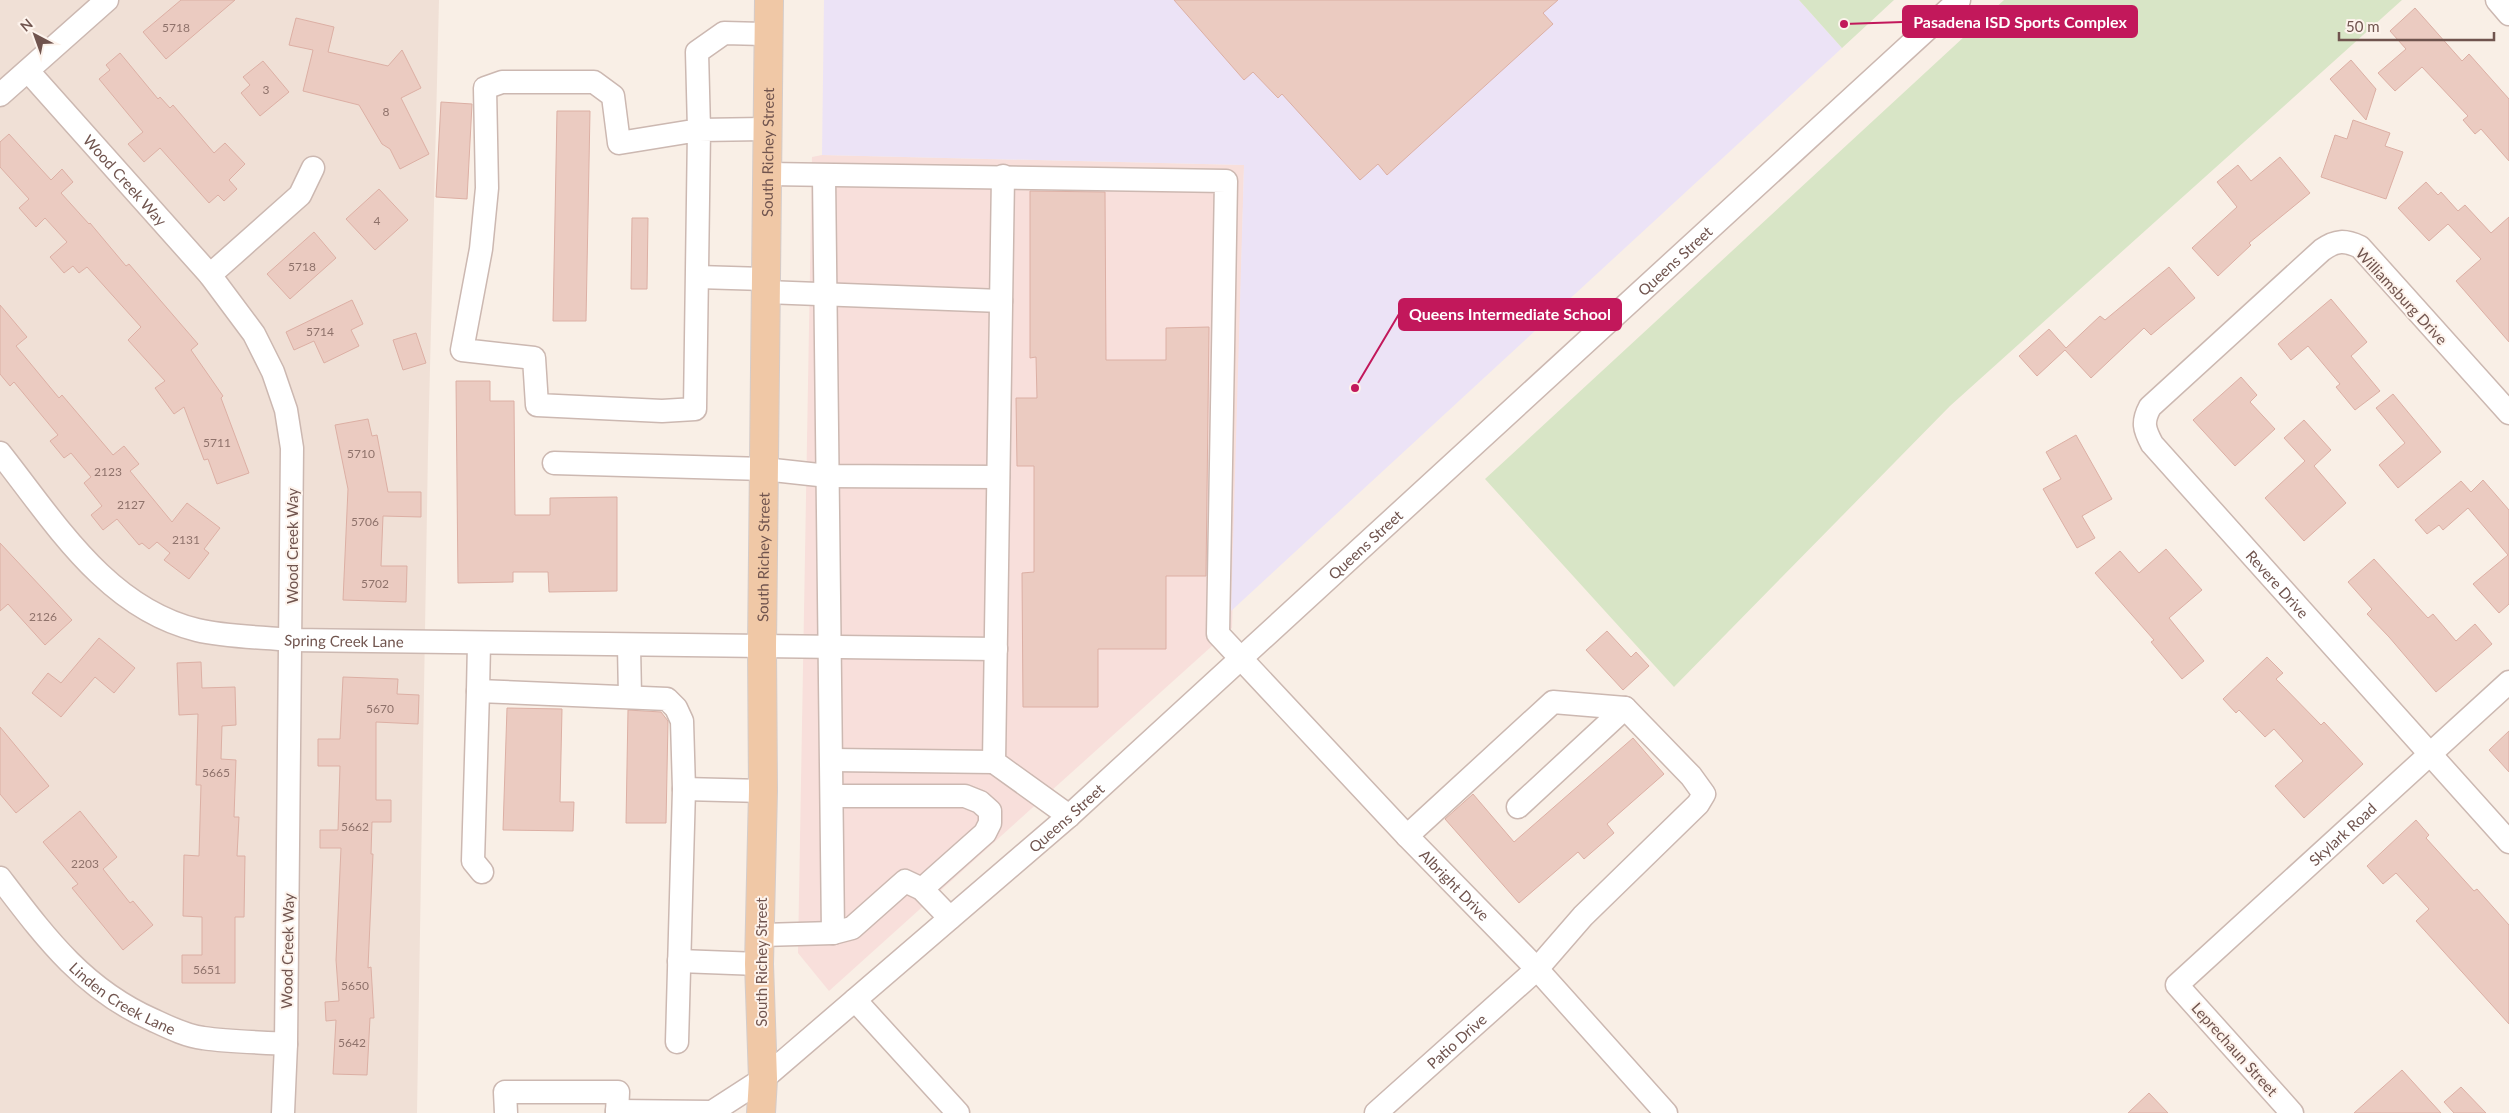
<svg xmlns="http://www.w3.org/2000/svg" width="2509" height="1113" viewBox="0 0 2509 1113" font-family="Lato,sans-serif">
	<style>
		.residential { fill: #f0e0d6 }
		.commercial { fill: #f8dfdb }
		.education { fill: #ece3f6 }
		.grass { fill: #d8e5c6 }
		.building { fill: #ebcbc1; stroke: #dcafa4 }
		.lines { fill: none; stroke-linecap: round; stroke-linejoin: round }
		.minor-casing { stroke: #ccb8b1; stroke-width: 25 }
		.major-casing { stroke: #d4ccca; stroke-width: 30 }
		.minor { stroke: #fff; stroke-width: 22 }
		.major { stroke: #f0c8a6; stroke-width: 28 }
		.labels { text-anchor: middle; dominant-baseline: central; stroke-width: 4; stroke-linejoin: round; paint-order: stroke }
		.number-label { font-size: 12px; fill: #8f726b }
		.street-label { font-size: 15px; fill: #70544e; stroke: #fdf3ec }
		.leader { fill: none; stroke: #c2185b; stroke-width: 2 }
		.callout-dot { fill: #c2185b; stroke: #fdf3ec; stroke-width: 2 }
		.callout { fill: #c2185b; stroke: #c2185b; stroke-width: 2 }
		.callout-label { font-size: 16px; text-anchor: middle; font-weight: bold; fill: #fff }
	</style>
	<rect width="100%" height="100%" fill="#f9efe6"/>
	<path class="residential" d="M0 0H439L428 450 417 1113H0Z"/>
	<path class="commercial" d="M822 155 1244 165 1232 628 829 991 798 953 812 157Z"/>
	<path class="education" d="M824 0H1799L1842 48 1231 611 1244 165 822 155Z"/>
	<path class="grass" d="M1799 0H1894L1842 48Z
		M2004 0H2402L1950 406 1674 687 1485 479Z"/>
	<path class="building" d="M181 0H235L166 59 143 32Z
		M1174 0H1558L1543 13 1553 24 1387 175 1378 164 1360 180 1282 94 1278 98 1253 72 1244 80Z
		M2415 8 2462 61 2469 54 2509 99V161L2481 129 2475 134 2463 120 2468 116 2422 67 2395 91 2378 73 2406 49 2390 31Z
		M296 18 334 27 328 52 388 66 402 50 421 88 401 98 429 154 400 169 390 149 382 144 359 105 303 91 313 50 289 45Z
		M120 53 158 99 160 97 170 108 173 105 214 153 225 143 245 164 229 180 237 189 224 201 218 195 209 203 160 148 144 162 128 144 143 132 99 79 110 70 106 65Z
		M2351 60 2376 89 2366 120 2330 79Z
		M263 61 289 92 260 116 241 93 250 85 243 77Z
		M441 102 472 104 467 199 436 197Z
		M557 111H590L586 321H553Z
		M2353 120 2390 133 2385 146 2403 152 2386 199 2321 177 2335 135 2347 139Z
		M9 134 51 180 62 169 73 182 61 193 89 224 90 223 126 266 129 264 198 344 191 350 223 396 221 398 249 473 217 484 208 459 204 460 184 407 174 414 155 388 165 381 128 340 141 327 87 267 79 273 73 266 64 273 50 257 67 242 45 218 36 227 19 208 29 199 0 167V142Z
		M2280 157 2310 193 2249 243 2251 245 2218 276 2192 248 2237 207 2217 182 2238 165 2251 181Z
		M2426 182 2438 195 2441 192 2458 211 2465 205 2491 233 2509 217V342L2456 281 2481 259 2448 224 2429 241 2398 208Z
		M379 189 408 220 375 250 346 219Z
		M1030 191 1105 192 1106 360H1166V328L1209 327 1206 576H1166V649H1098V707H1023L1022 573 1034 572V466H1017L1016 398H1037L1036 357 1030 358Z
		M632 218H648L647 289H631Z
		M314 232 336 258 290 299 267 274Z
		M2169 267 2195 298 2151 335 2144 328 2091 378 2065 350 2037 376 2019 356 2049 329 2066 348 2100 316 2105 320Z
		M2331 299 2367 342 2351 356 2380 391 2355 410 2336 387 2340 384 2308 346 2291 360 2278 344Z
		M352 300 363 324 351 330 359 346 324 363 314 341 294 350 286 332Z
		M0 305 27 337 16 346 59 398 62 395 113 455 124 446 139 464 130 471 172 522 187 503 220 528 204 549 209 553 189 579 164 560 170 553 157 542 149 549 142 543 139 545 117 519 103 530 91 515 102 506 84 483 91 477 71 453 64 458 50 441 58 435 14 382 10 386 0 374Z
		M416 333 426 363 403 370 393 340Z
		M2241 377 2257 395 2250 402 2275 429 2235 466 2193 420Z
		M456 381H490V401H514L515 515H550V498L617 497V591L549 592 548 572H513V582L458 583Z
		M2393 394 2441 452 2398 488 2379 465 2405 443 2376 408Z
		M368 419 372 436 377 435 388 492H421V517L383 516 381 566H407L406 602 343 600 348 489 335 425Z
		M2304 420 2331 450 2314 466 2346 503 2304 541 2265 498 2305 461 2284 438Z
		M2076 435 2112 499 2082 516 2095 538 2077 548 2043 489 2061 479 2046 452Z
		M2483 480 2509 510V604L2499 613 2473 584 2508 555 2468 508 2443 530 2439 525 2427 534 2415 520 2461 481 2471 492Z
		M0 543 72 620 45 645 8 604 0 611Z
		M2166 549 2202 590 2169 618 2204 661 2182 679 2151 642 2154 640 2095 573 2120 551 2139 573Z
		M2374 559 2428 618 2433 614 2456 641 2475 624 2492 644 2436 692 2389 637 2367 614 2372 609 2348 582Z
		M1607 631 1631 657 1636 652 1649 666 1623 690 1586 650Z
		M99 638 135 668 114 693 95 677 61 717 32 693 48 673 61 683Z
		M2267 657 2283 673 2276 679 2321 725 2324 722 2363 764 2304 818 2275 786 2303 761 2274 729 2265 737 2239 710 2236 713 2223 699Z
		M201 662 202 688 235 687 236 725 222 726 221 759 236 760 234 817H239L237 856H245L244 917H235V983H182V955H202V917L183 916 184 855 199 856 201 785H196L198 714 179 715 177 663Z
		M343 677 398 679 397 694 419 695 418 724 376 722V800H391V822H372L371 854H373L368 968 371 967 374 1018H370L367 1075 333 1074 336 1020 326 1021 325 1002 339 1001 336 960 341 848H320V830H338L340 766H318V739H340Z
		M507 708 562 709 560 802H574L573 831 503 830Z
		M628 710 661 712 668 721 666 823H626Z
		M0 727 49 786 16 813 0 794Z
		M2509 731V772L2489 750Z
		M1633 738 1664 774 1607 824 1614 833 1584 859 1578 852 1519 903 1445 819 1473 794 1514 842Z
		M80 811 117 857 103 869 130 903 133 901 153 925 123 950 72 888 78 884 43 842Z
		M2416 820 2429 835 2426 838 2474 891 2477 889 2509 925V1024L2416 921 2429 909 2396 873 2383 884 2367 866Z
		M2402 1070 2441 1113H2354Z
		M2461 1087 2486 1113H2454L2444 1102Z
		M2149 1093 2168 1113H2128Z"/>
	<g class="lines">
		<defs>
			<g id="minor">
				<path d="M2497 0 2509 14"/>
				<path id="s1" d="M28 71 210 275 254 334 273 372 286 410 292 448 286 1044 283 1113"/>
				<path d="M0 95 107 0"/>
				<path d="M769 129 699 130 619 143 613 96 594 82H502L485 88 487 188 481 249 462 350 534 358 537 405 662 411 695 409 699 130 697 52 724 33 769 34"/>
				<path id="s2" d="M768 174 1226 181 1218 634 1407 836 1537 969 1666 1113"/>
				<path d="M824 176 833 933"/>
				<path d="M1003 176 994 762 1069 816"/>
				<path d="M210 275 300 195 313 168"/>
				<path d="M698 277 766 279"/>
				<path d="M766 292 1001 301"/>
				<path id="s3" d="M2509 413 2360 247C2345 240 2336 240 2322 250L2150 407C2142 422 2144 429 2152 444L2509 842"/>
				<path id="s4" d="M0 453C54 521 106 608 197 630 226 637 261 637 291 640L996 649"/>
				<path d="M554 463 764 469 828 476 998 477"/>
				<path d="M629 646 630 697"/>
				<path d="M478 691 479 643"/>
				<path d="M832 760 994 762"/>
				<path d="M684 789 763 791"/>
				<path d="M832 796H965L980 802 990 811V823L985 833 922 889"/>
				<path d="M1518 807 1625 708"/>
				<path d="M482 872 473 861 478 691 667 699 676 708 682 721 684 789 677 1042"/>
				<path id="s5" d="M0 878C45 937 83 989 153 1020 168 1027 186 1036 203 1038 230 1042 259 1042 286 1044"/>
				<path d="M760 935 833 933 852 928 905 881 922 889 950 918"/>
				<path d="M679 961 759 964"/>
				<path d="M855 1000 958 1113"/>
				<path id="s6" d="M617 1111 712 1112 763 1079 1069 816 1959 0"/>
				<path d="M506 1113 505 1092H618L617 1113"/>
				<path id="s7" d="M1376 1113 1537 969 1583 916 1698 804 1704 794 1691 776 1625 708 1553 702 1407 836"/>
				<path id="s8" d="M2292 1113 2177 985 2509 682"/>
			</g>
			<g id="major">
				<path id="s9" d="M761 1113 763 1079 759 964 763 791 762 647 769 0"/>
			</g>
		</defs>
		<use href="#minor" class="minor-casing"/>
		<use href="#major" class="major-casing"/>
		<use href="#minor" class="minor"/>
		<use href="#major" class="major"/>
	</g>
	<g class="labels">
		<g class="number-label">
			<text x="176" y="27">5718</text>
			<text x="266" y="89">3</text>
			<text x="386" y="111">8</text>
			<text x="377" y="220">4</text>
			<text x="302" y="266">5718</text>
			<text x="320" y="331">5714</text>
			<text x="217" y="442">5711</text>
			<text x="361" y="453">5710</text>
			<text x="108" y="471">2123</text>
			<text x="131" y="504">2127</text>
			<text x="365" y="521">5706</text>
			<text x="186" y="539">2131</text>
			<text x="375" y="583">5702</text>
			<text x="43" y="616">2126</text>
			<text x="380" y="708">5670</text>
			<text x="216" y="772">5665</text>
			<text x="355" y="826">5662</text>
			<text x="85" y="863">2203</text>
			<text x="207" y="969">5651</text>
			<text x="355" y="985">5650</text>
			<text x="352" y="1042">5642</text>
		</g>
		<g class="street-label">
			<text stroke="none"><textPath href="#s9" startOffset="961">South Richey Street</textPath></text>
			<text stroke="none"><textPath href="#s1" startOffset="146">Wood Creek Way</textPath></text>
			<text stroke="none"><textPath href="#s6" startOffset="1381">Queens Street</textPath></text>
			<text transform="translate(2402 296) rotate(47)">Williamsburg Drive</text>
			<text stroke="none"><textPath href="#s6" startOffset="961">Queens Street</textPath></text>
			<text transform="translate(292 546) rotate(-90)">Wood Creek Way</text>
			<text stroke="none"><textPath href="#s9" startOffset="556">South Richey Street</textPath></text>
			<text stroke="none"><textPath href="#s3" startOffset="724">Revere Drive</textPath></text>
			<text stroke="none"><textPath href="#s4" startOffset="418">Spring Creek Lane</textPath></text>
			<text stroke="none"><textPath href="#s6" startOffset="556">Queens Street</textPath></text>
			<text stroke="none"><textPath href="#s8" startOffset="396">Skylark Road</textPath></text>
			<text stroke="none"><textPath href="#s2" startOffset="1256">Albright Drive</textPath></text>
			<text transform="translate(287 951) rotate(-89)">Wood Creek Way</text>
			<text transform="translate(761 962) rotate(-90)">South Richey Street</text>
			<text stroke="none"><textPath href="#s5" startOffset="174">Linden Creek Lane</textPath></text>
			<text stroke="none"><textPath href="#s7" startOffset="108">Patio Drive</textPath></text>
			<text transform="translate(2235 1049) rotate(48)">Leprechaun Street</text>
		</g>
	</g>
	<path class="leader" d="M1844 24L1903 22M1355 388L1399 314"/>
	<g class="callout-dot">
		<circle cx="1844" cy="24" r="5"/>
		<circle cx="1355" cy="388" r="5"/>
	</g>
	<g class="callout">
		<rect x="1903" y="6" width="234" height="31" rx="5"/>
		<rect x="1399" y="299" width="222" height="31" rx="5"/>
	</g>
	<g class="callout-label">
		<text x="2020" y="28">Pasadena ISD Sports Complex</text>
		<text x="1510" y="320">Queens Intermediate School</text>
	</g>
	<g transform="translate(35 35) rotate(319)" stroke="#fdf3ec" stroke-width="4" paint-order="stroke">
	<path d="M0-4L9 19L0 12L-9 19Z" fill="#70544e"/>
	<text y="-8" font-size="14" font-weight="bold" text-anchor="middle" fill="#70544e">N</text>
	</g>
	<path d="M2339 32v8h155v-8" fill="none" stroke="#70544e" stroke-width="2.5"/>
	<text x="2346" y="32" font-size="15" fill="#70544e" stroke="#fdf3ec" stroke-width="4" paint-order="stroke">50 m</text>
</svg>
